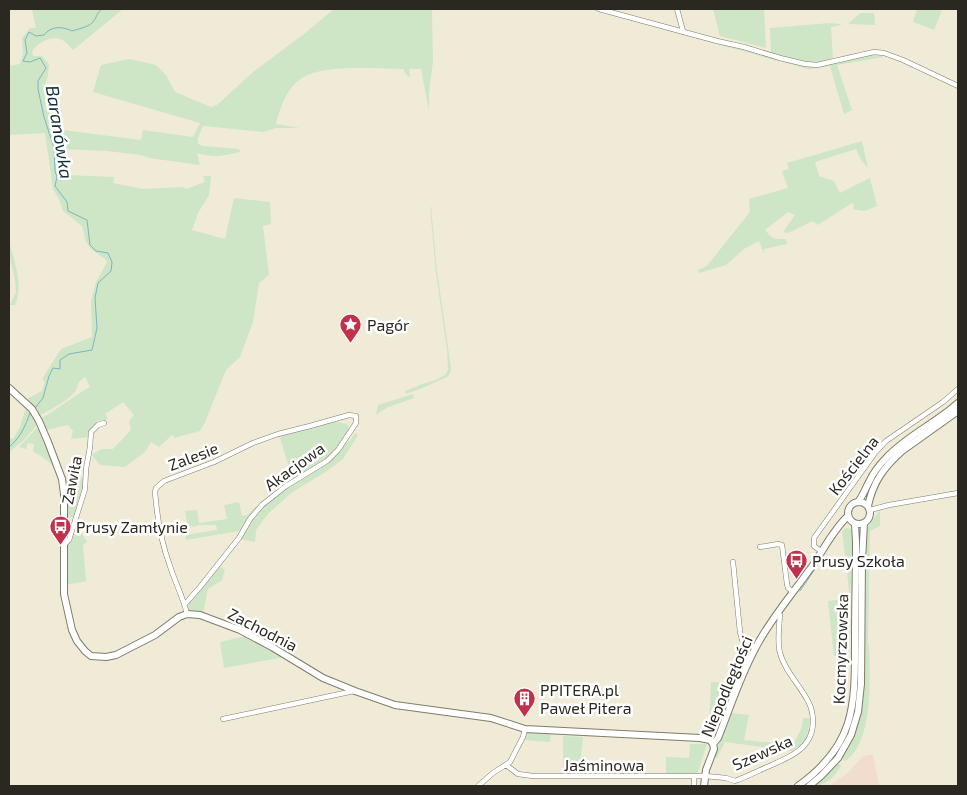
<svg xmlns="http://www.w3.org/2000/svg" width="967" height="795" viewBox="0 0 967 795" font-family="'Exo 2',sans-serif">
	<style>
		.commercial { fill: #f0ddcd }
		.green { fill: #cee5c6 }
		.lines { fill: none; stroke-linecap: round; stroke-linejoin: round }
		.stream { stroke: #7ab6c1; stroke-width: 1 }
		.street-casing { stroke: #807c6b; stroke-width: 5.5 }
		.secondary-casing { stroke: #807c6b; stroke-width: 8 }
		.street { stroke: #fff; stroke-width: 4.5 }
		.secondary { stroke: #fff; stroke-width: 6 }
		.labels { text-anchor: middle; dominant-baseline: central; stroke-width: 5; stroke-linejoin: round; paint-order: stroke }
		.poi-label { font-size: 16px; fill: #2a2820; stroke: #fff; text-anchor: start }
		.street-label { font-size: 16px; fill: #2a2820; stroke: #fff }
		.water-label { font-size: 18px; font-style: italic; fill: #113036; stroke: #fff }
	</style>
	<rect width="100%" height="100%" fill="#f0ebd7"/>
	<path class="commercial" d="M873 754 879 786H831L830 785 848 773 863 756Z"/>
	<path class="green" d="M29 9H123L73 50C70 47 67 43 64 41 53 33 39 42 32 51L33 56H42L49 64 48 76 44 88 46 109 53 108 52 114 55 129 141 140 143 130 193 137 200 123 93 92 101 65 129 59 156 65 166 75 175 92 211 107 217 105 253 72 304 34 334 9H433L432 11 433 61 429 93V111L421 69H409L410 76 408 77 403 69C376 69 320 63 299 80 286 90 280 108 276 124L300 128H276L263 132 203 126 198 138V144L203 146 239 149 240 152C223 156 214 158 197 153L200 165 149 158 141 155 107 151 61 149 59 159 66 175 114 177 113 183 143 189 183 187 186 189 205 182 203 176H211L209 195 198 213 192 230 225 239 234 198 270 202 271 224 263 226 269 275 259 283 253 322 240 357 226 370 205 422 200 431 174 438 173 434 159 447 151 442 145 452 125 467 100 465 92 455 101 449H113L131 430 129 421 134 415 123 402 105 414 108 419 97 421 98 424 89 437 71 439 73 431 68 425 46 430 42 418C58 409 73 396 90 387L85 377C75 384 80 385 74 393 68 400 49 411 40 415L37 409 27 399 42 391 45 382 42 379 61 349 92 337 91 301 96 282 107 262 105 259 91 249 86 242 82 226 63 211 59 199 53 189 45 133 9 135V66L20 64 23 54 22 38 30 28H36L32 10Z
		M589 9H594L749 49 805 65 874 54 884 57 837 65 852 110 844 114 830 66 808 69Z
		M713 9H764L766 48 720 36Z
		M917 9H937L942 11 934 30 913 22Z
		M860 13H874L875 25 848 24Z
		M830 23 839 24 842 25 831 27 833 58 816 64 771 54 770 28Z
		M862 141 868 168 861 160 856 149 815 162 819 176 834 181 840 193 870 178 877 206C866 211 865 212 853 209L854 205 852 203 818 225 813 221 788 233 783 232 795 215 788 212 765 230C773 240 774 239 786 239L787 244 764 249V254L759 241 744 249 726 265 699 273 698 270 707 266 749 213 750 210 749 199 788 188 782 171 789 169 787 163Z
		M430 207H431L437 271 451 368 450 373 447 377 420 389 406 394 405 391 422 384 436 380 445 375 448 370 447 350 436 273Z
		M9 241C14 262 24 284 15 305H10L16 292 15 279 9 255Z
		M413 394 414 398 388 407 376 415 378 405Z
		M26 407 35 419 36 426 23 441 9 452V437L13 439 20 427Z
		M332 421 347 424 349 428 342 441 324 461 293 480 279 435Z
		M39 428 60 480C57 476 57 472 54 468 50 461 40 456 33 451L34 444 28 443 26 449 19 447 36 429Z
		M355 433 358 435 343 459 327 471 291 493 268 514 256 530 255 542 240 539 253 518 263 507 286 488 328 462 343 444 350 441Z
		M85 477 84 489 76 516 66 518 65 480Z
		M239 502 242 516 247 515 256 506 257 508 239 531 186 540 185 535 217 530 216 525H199L188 528 185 511 197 510 199 523 227 519 224 505Z
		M880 511V526L870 531 868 644 869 645C870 674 874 743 845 761L843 760 842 756C856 739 860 717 864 696L867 528C872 523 875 515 880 511Z
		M846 528 851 529 853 538 850 599 849 655 845 656H834L828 601 850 598 842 531Z
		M80 531 87 542 83 545 86 581 66 585 67 544 71 541 72 536Z
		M219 566 225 570 222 580 208 589 203 613 189 610 188 606 189 601Z
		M246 636 285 657 224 668 220 642Z
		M711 682 733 683 715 733H703L709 728Z
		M731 713 749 715 744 740 793 745 802 727 803 718H810C809 732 806 744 792 751L725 742 717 758 714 757Z
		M527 733 551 734 550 742 524 740Z
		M563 736 583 737 579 773H563Z
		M690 744H707L697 774H666V757L689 758Z
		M837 764H839L841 766C836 776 825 786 814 786L825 777Z"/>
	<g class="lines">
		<path class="stream" d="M35 408 43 398 49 376 53 368 60 369V360L69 354 92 350 97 328 95 298 98 283 111 271 112 262 108 253 96 251 90 245 87 220 68 211 67 202 55 186 57 177 55 171 54 148 44 117 38 89V81L46 68 40 58 30 62 23 61 27 53 25 40 29 32 36 36 44 35C51 26 62 26 72 31 78 29 88 27 92 23 97 18 96 13 102 9
			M9 447C20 438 25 427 30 413
			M800 591 815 569"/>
		<defs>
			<path id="street" d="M599 9 717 41 744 47 780 58 805 64 817 65 874 52 884 53 903 60 958 86
				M677 9 683 31
				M870 510 889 505 958 493
				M64 545 69 540 85 489 86 469 90 447 91 432 98 425 104 423
				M760 547 778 544 782 545 787 584 788 588 793 592
				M822 552 814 546V538L875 453 886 441 943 402 958 389
				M733 562 740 632 743 643 756 647
				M185 604 200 587 239 538 250 519 262 505 286 486 327 461 338 450 356 423V416L349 415 310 426 278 434 253 443 214 462 164 481 156 488 155 492C157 517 161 542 170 566 175 582 183 597 187 614
				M223 719 354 691
				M506 765 518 774 533 776H705L726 778 735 781C746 777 756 772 767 767 788 758 813 749 813 722 813 716 812 709 809 703 801 686 785 672 780 653 777 641 779 627 780 615L778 613
				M694 776V786
				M478 786 493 773 510 762 523 737 525 729"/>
			<path id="secondary" d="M9 388 32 409 39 421 48 442 62 479 64 494V594L72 630 77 641 85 651 91 656 106 657 116 655 155 635 179 617 187 614 200 615 240 630 272 647 323 678 355 691 395 705 491 718 525 729 700 738 710 740 713 744
				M848 513a11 11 0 1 1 22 0a11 11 0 1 1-22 0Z
				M858 502C863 496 865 489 869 482 873 473 880 464 887 457 908 435 936 423 958 403
				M868 506C873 482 884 467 902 451L958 411
				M704 786 706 770 714 749 713 744 718 738C730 708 740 676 756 647 771 618 794 592 813 565 824 549 833 530 848 516
				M798 786C857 744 855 704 855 637 855 605 856 574 856 542L855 524
				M809 786 821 776 838 758 851 735 858 712 861 684 862 561 864 523"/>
		</defs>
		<use href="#street" class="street-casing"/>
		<use href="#secondary" class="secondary-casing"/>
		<use href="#street" class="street"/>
		<use href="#secondary" class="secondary"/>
	</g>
	<defs>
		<symbol id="sight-pin" viewBox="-11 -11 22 30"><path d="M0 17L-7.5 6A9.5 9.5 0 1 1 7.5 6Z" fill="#c1314c" stroke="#fff"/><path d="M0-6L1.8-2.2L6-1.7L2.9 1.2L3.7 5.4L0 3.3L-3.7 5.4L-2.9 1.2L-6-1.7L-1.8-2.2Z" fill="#fff"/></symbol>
		<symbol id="bus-pin" viewBox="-11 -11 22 30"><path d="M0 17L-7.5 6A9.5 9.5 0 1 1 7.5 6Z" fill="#c1314c" stroke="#fff"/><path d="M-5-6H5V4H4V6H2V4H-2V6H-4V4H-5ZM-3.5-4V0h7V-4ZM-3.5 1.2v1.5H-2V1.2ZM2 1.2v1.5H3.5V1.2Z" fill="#fff"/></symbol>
		<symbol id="building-pin" viewBox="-11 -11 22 30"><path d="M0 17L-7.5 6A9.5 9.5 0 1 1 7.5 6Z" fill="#c1314c" stroke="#fff"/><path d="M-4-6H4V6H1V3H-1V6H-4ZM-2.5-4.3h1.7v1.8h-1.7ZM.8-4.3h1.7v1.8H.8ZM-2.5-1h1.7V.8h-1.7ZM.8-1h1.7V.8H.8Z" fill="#fff"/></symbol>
	</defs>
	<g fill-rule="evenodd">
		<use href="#sight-pin" x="338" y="312" width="25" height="34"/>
		<use href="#bus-pin" x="48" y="514" width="25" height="34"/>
		<use href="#bus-pin" x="784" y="548" width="25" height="34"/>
		<use href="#building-pin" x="512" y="686" width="25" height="34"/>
	</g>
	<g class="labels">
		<g class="poi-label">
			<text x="367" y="324">Pagór</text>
			<text x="76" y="526">Prusy Zamłynie</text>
			<text x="812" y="560">Prusy Szkoła</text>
			<text x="540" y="689">PPITERA.pl<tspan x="540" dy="18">Paweł Pitera</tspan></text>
		</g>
		<g class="street-label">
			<text transform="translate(193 456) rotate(-21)">Zalesie</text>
			<text transform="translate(853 465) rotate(-52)">Kościelna</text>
			<text transform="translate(294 466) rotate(-36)">Akacjowa</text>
			<text transform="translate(71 480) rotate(-79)">Zawiła</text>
			<text transform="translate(263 629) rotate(27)">Zachodnia</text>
			<text transform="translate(840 649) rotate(-88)">Kocmyrzowska</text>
			<text transform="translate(726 686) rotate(-67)">Niepodległości</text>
			<text transform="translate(762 752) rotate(-24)">Szewska</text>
			<text x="604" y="764">Jaśminowa</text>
		</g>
		<g class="water-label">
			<text transform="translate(60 132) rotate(81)">Baranówka</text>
		</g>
	</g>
	<rect width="967" height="795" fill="none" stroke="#2a2820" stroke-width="20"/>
</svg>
